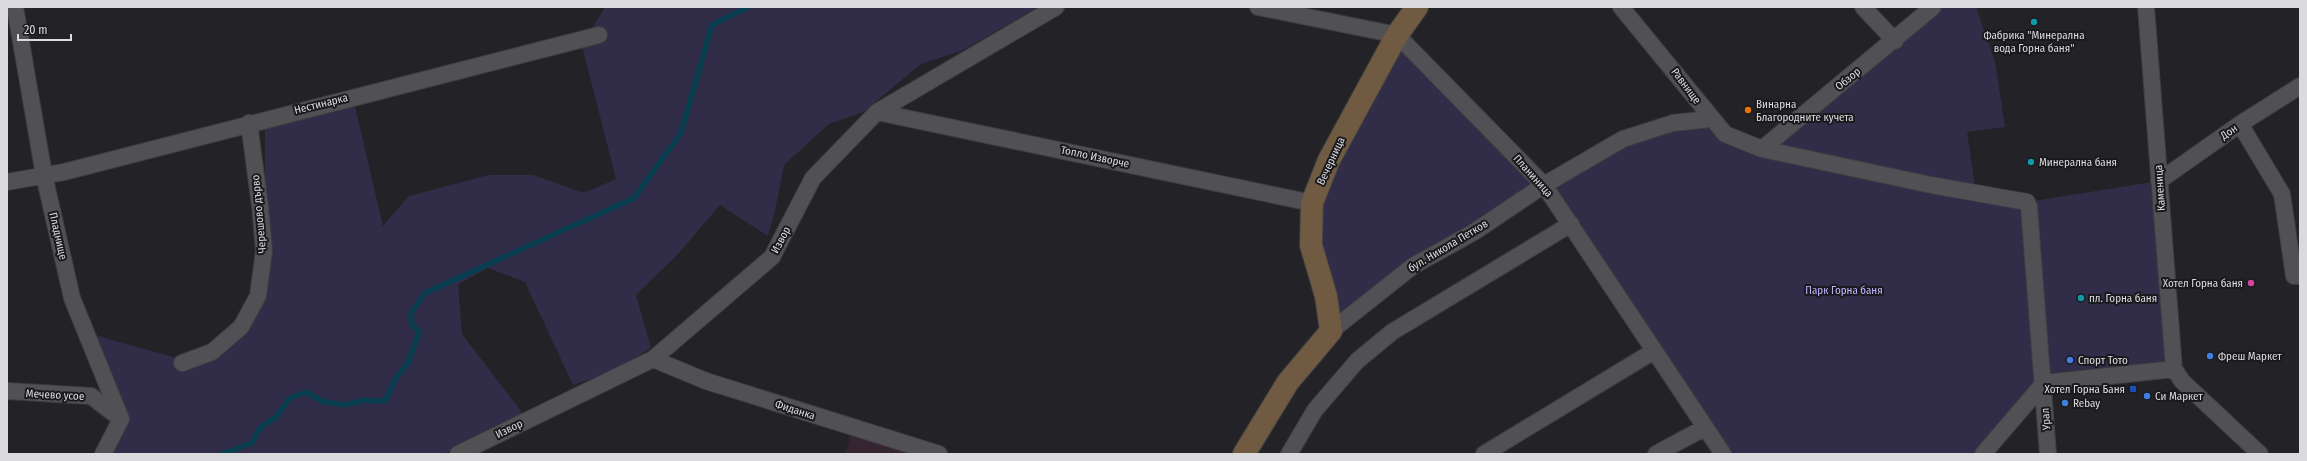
<svg xmlns="http://www.w3.org/2000/svg" width="2307" height="461" viewBox="0 0 2307 461" font-family="'Fira Sans Condensed',sans-serif">
	<style>
		.education { fill: #352530 }
		.green { fill: #312c47 }
		.lines { fill: none; stroke-linecap: round; stroke-linejoin: round }
		.stream { stroke: #093e50; stroke-width: 5.5 }
		.street-casing { stroke: #3e3e41; stroke-width: 18 }
		.secondary-casing { stroke: #3e3e41; stroke-width: 24 }
		.street { stroke: #515055; stroke-width: 16 }
		.secondary { stroke: #705a42; stroke-width: 22 }
		.culture-dot { fill: #0f9aa8; stroke: #1a191d; stroke-width: 1.5 }
		.food-dot { fill: #e8710a; stroke: #1a191d; stroke-width: 1.5 }
		.hotel-dot { fill: #d1479c; stroke: #1a191d; stroke-width: 1.5 }
		.shop-dot { fill: #3f7fe0; stroke: #1a191d; stroke-width: 1.5 }
		.transit-dot { fill: #1a4fb4; stroke: #1a191d; stroke-width: 1.5 }
		.labels { text-anchor: middle; dominant-baseline: central; stroke-width: 4; stroke-linejoin: round; paint-order: stroke }
		.poi-label { font-size: 11px; fill: #dbdbdd; stroke: #1a191d; text-anchor: start }
		.street-label { font-size: 11px; fill: #dbdbdd; stroke: #1a191d }
		.park-label { font-size: 11px; fill: #c1b4ff; stroke: #1a191d }
	</style>
	<rect width="100%" height="100%" fill="#232327"/>
	<path class="education" d="M853 429 939 454H845Z"/>
	<path class="green" d="M605 7H1038L961 51 921 64 863 112 829 124 784 165 775 211 768 236 720 205 679 253 636 295 651 348 612 372 573 385 525 282 488 268 458 284 462 334 524 415 444 454H107L124 418 94 335 199 364 246 329 266 296 271 251 265 180V125L354 102 383 226 409 196 489 175H533L584 193 616 179 582 46Z
		M1933 7H1976L1995 62 2005 127 1967 132 1976 193 2027 202 2159 181 2174 369 2044 383 1983 454H1723L1544 185 1331 331 1312 203 1397 35 1544 185 1623 139 1710 119 1762 149Z"/>
	<g class="lines">
		<path class="stream" d="M222 454 252 443 260 428 276 417 290 398 307 392 321 401 345 405 365 400 385 401 395 379 408 363 419 332 412 325 411 313 425 293 634 198 681 133 712 25 748 7"/>
		<defs>
			<path id="street" d="M15 7 44 175 72 298 121 419 103 454
				M1258 7 1397 35 1544 185 1723 454
				M1621 7 1725 134 1762 149 1931 185 2027 202 2029 207 2048 454
				M1863 7 1895 41
				M2146 7 2174 369 2182 381 2260 454
				M877 112 1312 203
				M2240 124 2282 194 2294 276H2300
				M1762 149 1933 7
				M2159 181 2240 124 2300 86
				M7 182 64 172 599 35
				M1331 331 1413 266 1474 232 1544 185 1623 139 1673 123 1710 119
				M653 359 706 381 939 454
				M182 363 212 352 241 327 258 296 264 251 260 206 249 123
				M2044 383 2174 369
				M7 391 91 396 121 419
				M458 454 653 359 772 257 813 178 877 112 1056 7
				M1289 454 1315 410 1357 361 1392 332 1571 224
				M1484 454 1654 351
				M1656 454 1704 428
				M1983 454 2044 383"/>
			<path id="secondary" d="M1244 454 1288 382 1331 331 1326 296 1311 245 1312 203 1329 160 1397 35 1417 7"/>
		</defs>
		<use href="#street" class="street-casing"/>
		<use href="#secondary" class="secondary-casing"/>
		<use href="#street" class="street"/>
		<use href="#secondary" class="secondary"/>
	</g>
	<g class="culture-dot">
		<circle cx="2034" cy="22" r="4"/>
		<circle cx="2031" cy="162" r="4"/>
		<circle cx="2081" cy="298" r="4"/>
	</g>
	<circle class="food-dot" cx="1748" cy="110" r="4"/>
	<circle class="hotel-dot" cx="2251" cy="283" r="4"/>
	<g class="shop-dot">
		<circle cx="2210" cy="356" r="4"/>
		<circle cx="2070" cy="360" r="4"/>
		<circle cx="2147" cy="396" r="4"/>
		<circle cx="2065" cy="403" r="4"/>
	</g>
	<rect class="transit-dot" x="2129" y="385" width="8" height="8" rx="2"/>
	<g class="labels">
		<g class="poi-label">
			<text x="2034" y="35" text-anchor="middle">Фабрика "Минерална<tspan x="2034" dy="13">вода Горна баня"</tspan></text>
			<text x="1756" y="104">Винарна<tspan x="1756" dy="13">Благородните кучета</tspan></text>
			<text x="2039" y="162">Минерална баня</text>
			<text x="2243" y="283" text-anchor="end">Хотел Горна баня</text>
			<text x="2089" y="298">пл. Горна баня</text>
			<text x="2218" y="356">Фреш Маркет</text>
			<text x="2078" y="360">Спорт Тото</text>
			<text x="2125" y="389" text-anchor="end">Хотел Горна Баня</text>
			<text x="2155" y="396">Си Маркет</text>
			<text x="2073" y="403">Rebay</text>
		</g>
		<g class="street-label">
			<text transform="translate(1848 79) rotate(-39)">Обзор</text>
			<text transform="translate(1686 86) rotate(53)">Равнище</text>
			<text transform="translate(321 104) rotate(-14)">Нестинарка</text>
			<text transform="translate(2229 132) rotate(-35)">Дон</text>
			<text transform="translate(1095 157) rotate(12)">Топло Изворче</text>
			<text transform="translate(1331 161) rotate(-65)">Вечерница</text>
			<text transform="translate(1533 176) rotate(48)">Планиница</text>
			<text transform="translate(2160 188) rotate(-94)">Каменица</text>
			<text transform="translate(259 214) rotate(-95)">Черешово дърво</text>
			<text transform="translate(58 236) rotate(77)">Пладнище</text>
			<text transform="translate(781 240) rotate(-62)">Извор</text>
			<text transform="translate(1448 246) rotate(-31)">бул. Никола Петков</text>
			<text transform="translate(55 395) rotate(3)">Мечево усое</text>
			<text transform="translate(795 410) rotate(18)">Фиданка</text>
			<text transform="translate(2046 419) rotate(-94)">Урал</text>
			<text transform="translate(509 429) rotate(-26)">Извор</text>
		</g>
		<g class="park-label">
			<text x="1844" y="290">Парк Горна баня</text>
		</g>
	</g>
	<rect width="2307" height="461" fill="none" stroke="#dbdbdd" stroke-width="16"/>
	<path d="M18 34v6h53v-6" fill="none" stroke="#dbdbdd" stroke-width="2"/>
	<text x="24" y="34" font-size="12" fill="#dbdbdd" stroke="#1a191d" stroke-width="3" paint-order="stroke">20 m</text>
</svg>
